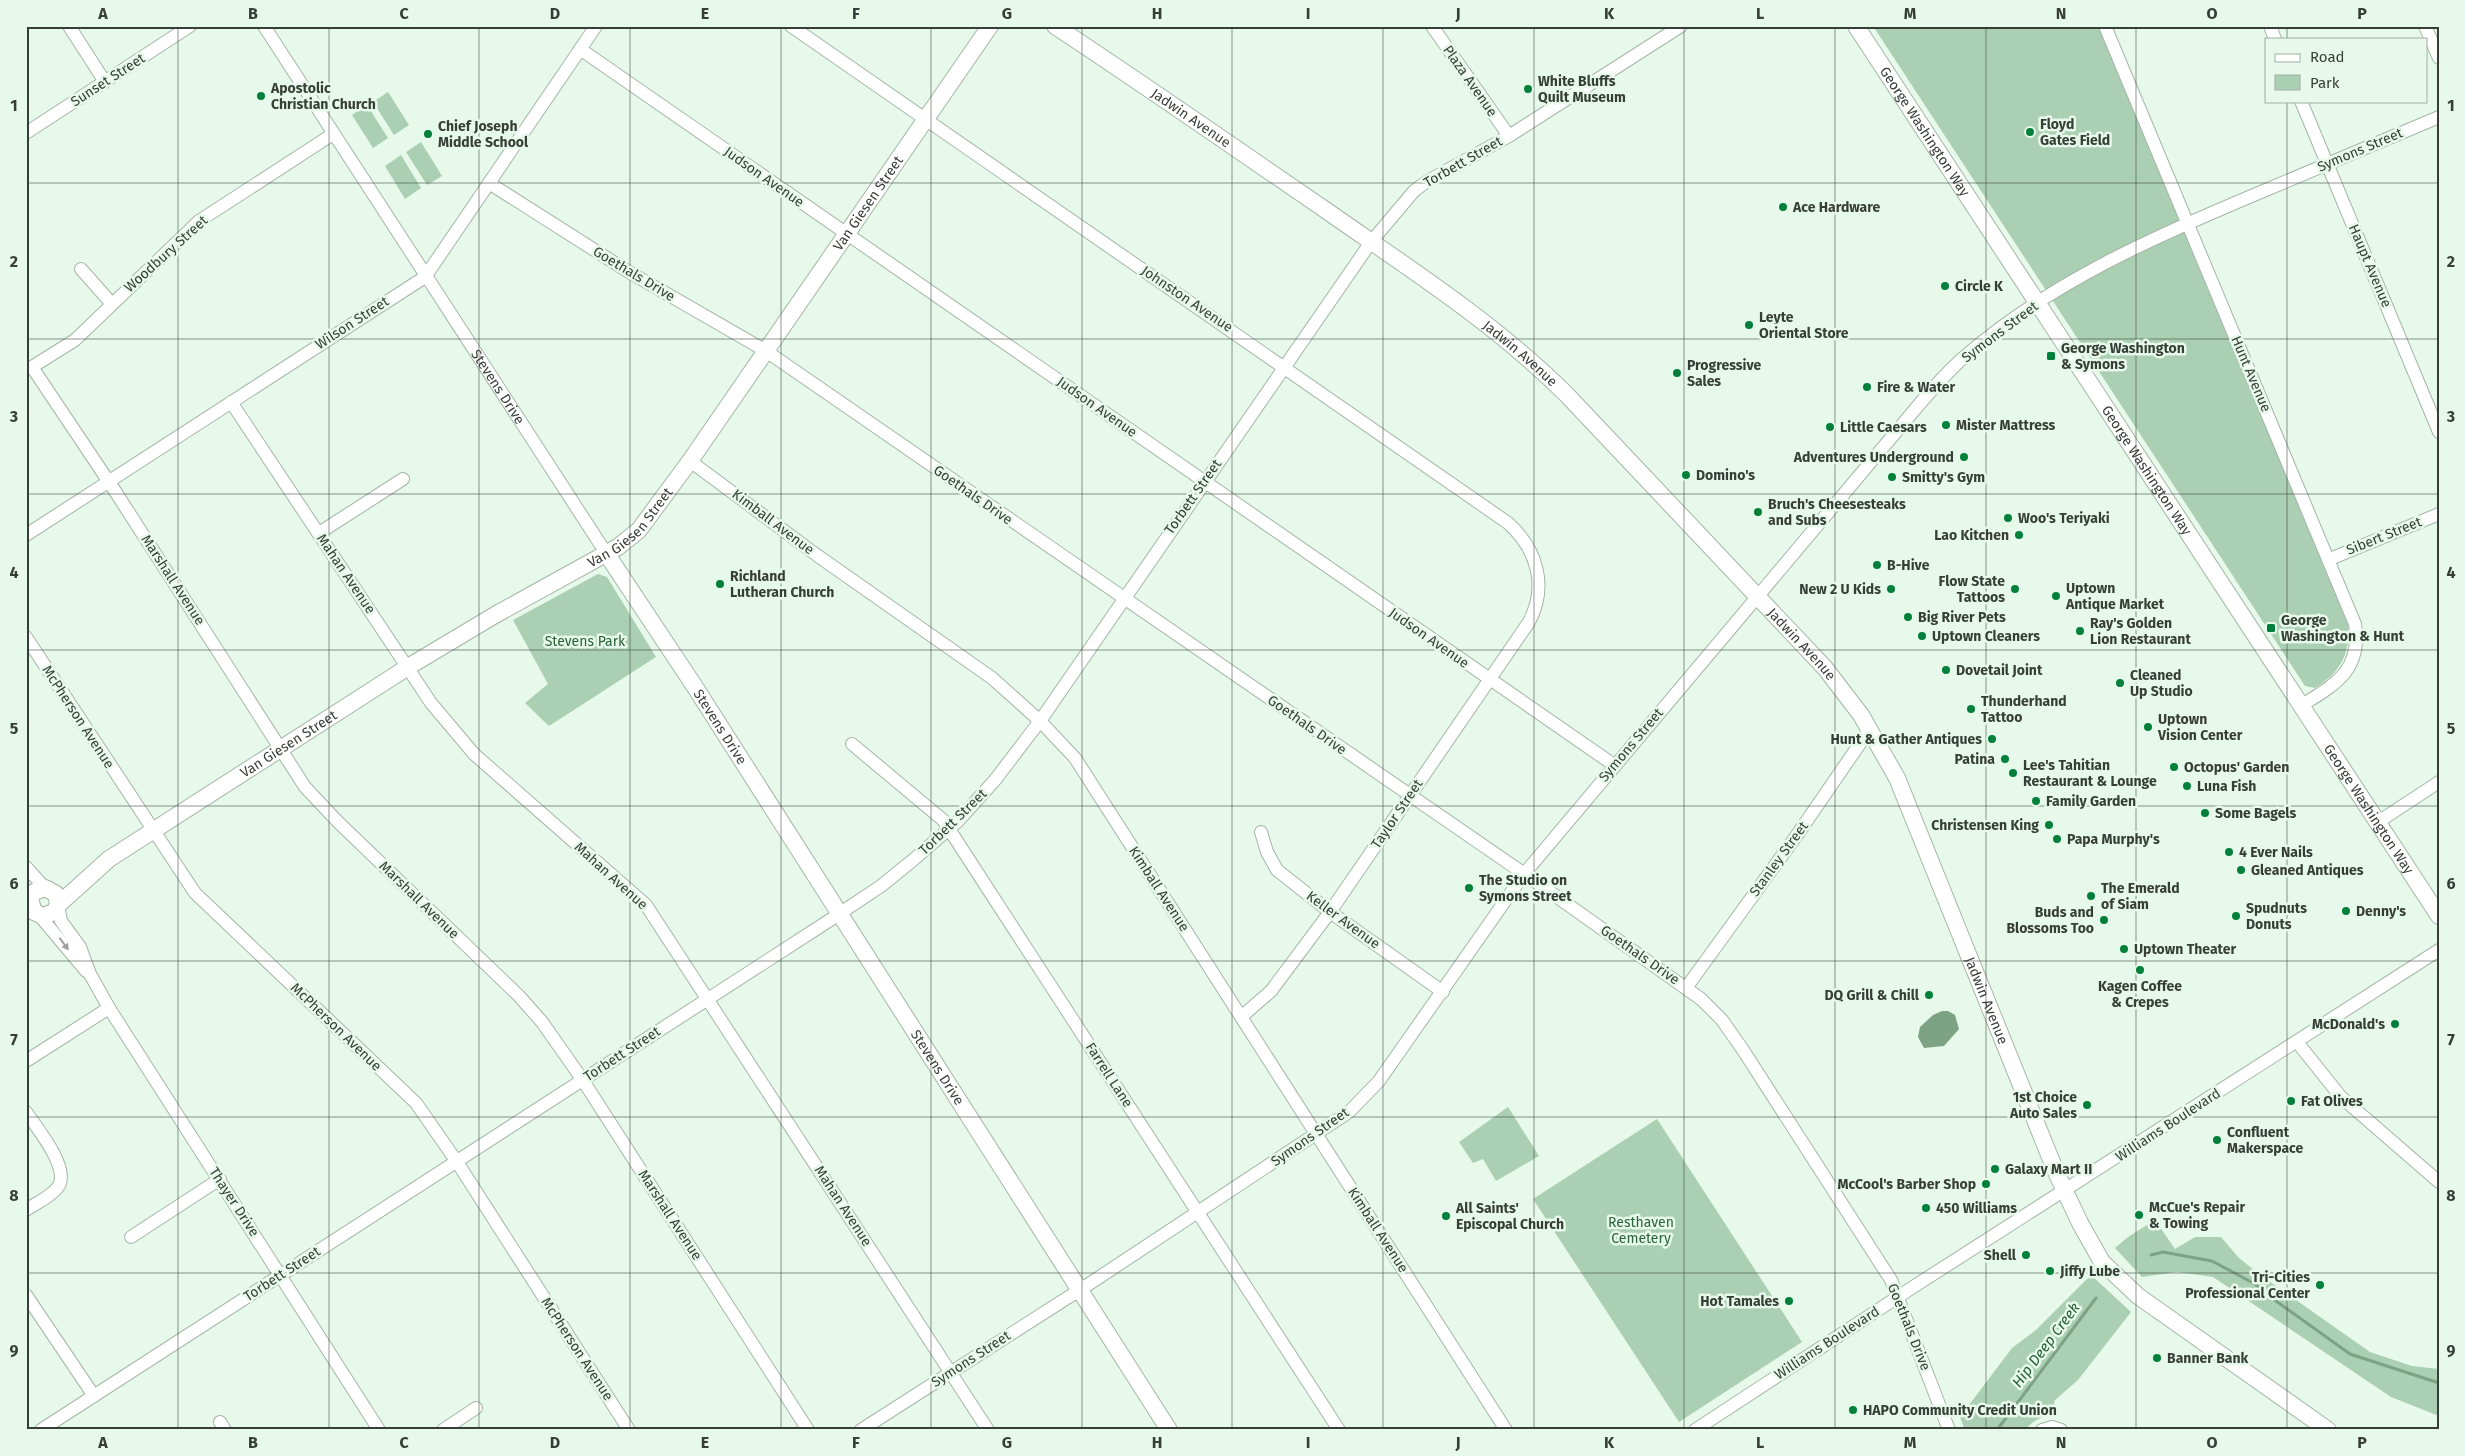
<svg xmlns="http://www.w3.org/2000/svg" width="2465" height="1456" viewBox="0 0 2465 1456" font-family="'Fira Sans',sans-serif">
	<style>
		.green { fill: #abcfb2 }
		.water { fill: #7da284 }
		.lines { fill: none; stroke-linecap: round; stroke-linejoin: round }
		.stream { stroke: #7da284; stroke-width: 3 }
		.minor-casing { stroke: #a4b5a7; stroke-width: 14 }
		.major-casing { stroke: #a4b5a7; stroke-width: 18 }
		.minor { stroke: #fff; stroke-width: 12 }
		.major { stroke: #fff; stroke-width: 16 }
		.oneway { fill: #9b9e9c }
		.grid { fill: none; stroke: #373e38; stroke-width: 1; stroke-opacity: 0.55 }
		.poi-dot { fill: #00803a; stroke: #e7f9ea; stroke-width: 2 }
		.labels { text-anchor: middle; dominant-baseline: central; stroke-width: 5; stroke-linejoin: round; paint-order: stroke }
		.street-label { font-size: 14px; fill: #373e38; stroke: #e7f9ea }
		.poi-label { font-size: 14px; font-weight: bold; fill: #373e38; stroke: #e7f9ea; text-anchor: start }
		.park-label { font-size: 14px; fill: #2b633a; stroke: #e7f9ea }
		.water-label { font-size: 15px; font-style: italic; fill: #276037; stroke: #e7f9ea }
		.neatline { fill: none; stroke: #373e38; stroke-width: 2 }
		.grid-label { font-size: 16px; text-anchor: middle; font-weight: bold; fill: #373e38 }
	</style>
	<rect width="100%" height="100%" fill="#e7f9ea"/>
	<path class="green" d="M1873 26H2098L2348 624C2350 654 2341 672 2315 688L2305 686Z
		M388 92 409 125 394 135 373 102Z
		M367 105 388 138 373 148 352 115Z
		M421 142 442 176 427 185 406 152Z
		M401 155 421 188 405 199 385 166Z
		M598 574 607 577 656 657 549 726 525 703 548 684 513 620Z
		M1508 1107 1539 1156 1496 1181 1483 1159 1473 1163 1459 1142Z
		M1657 1119 1802 1342 1679 1422 1533 1199Z
		M2155 1220 2175 1249 2195 1237H2221L2238 1257 2259 1274 2370 1352 2412 1366 2439 1369V1416L2391 1397 2213 1277 2177 1272 2142 1277 2115 1248 2128 1237Z
		M2091 1275 2131 1312 2078 1380 2055 1400 2054 1404 2056 1415C2042 1415 2034 1420 2025 1430H1965L1960 1417 2012 1348 2036 1330Z"/>
	<path class="water" d="M1942 1011H1948L1955 1015 1959 1029 1944 1046 1924 1048 1918 1037 1920 1027 1933 1015Z"/>
	<g class="lines">
		<path class="stream" d="M2151 1255 2163 1252 2212 1261 2255 1284 2269 1296 2350 1354 2439 1383
			M1997 1430 2096 1298"/>
		<defs>
			<g id="minor">
				<path d="M69 26 105 82"/>
				<path id="s1" d="M264 26 606 553"/>
				<path d="M791 26 1508 523C1537 549 1548 586 1529 622L1330 912 1271 991 1241 1017"/>
				<path d="M1432 26 1509 136"/>
				<path d="M2105 26 2355 624C2362 670 2336 684 2302 705"/>
				<path d="M2270 26 2275 39"/>
				<path d="M2425 26 2439 58"/>
				<path d="M580 49 1614 765"/>
				<path d="M2301 101 2439 432"/>
				<path d="M26 133 190 26"/>
				<path d="M333 134 199 221 75 340 32 367 115 491 305 787 338 822 519 996 542 1022 582 1079 808 1430"/>
				<path d="M489 183 629 272 766 351 1536 882 1701 999 1722 1020 1743 1050 1891 1280 1949 1430"/>
				<path d="M81 269 112 304"/>
				<path d="M231 402 431 703 474 754 646 905 988 1430"/>
				<path d="M690 461 818 556 992 678 1040 721 1075 758 1506 1430"/>
				<path d="M319 533 403 479"/>
				<path d="M26 535 425 277 596 26"/>
				<path d="M2330 559 2439 514"/>
				<path d="M26 637 195 893 416 1103 457 1162 629 1430"/>
				<path d="M852 744 943 820 949 829 1339 1430"/>
				<path d="M2378 822 2439 782"/>
				<path d="M1261 832 1267 852 1277 870 1330 912 1443 992"/>
				<path d="M26 867 45 888"/>
				<path d="M58 905 61 921 80 947 90 974 109 1008 379 1430"/>
				<path d="M39 915 86 971"/>
				<path d="M1686 988 1797 835 1870 729"/>
				<path d="M2297 1042 2341 1097 2439 1182"/>
				<path d="M26 1061 109 1008"/>
				<path d="M26 1112C37 1128 71 1169 58 1187 51 1197 36 1203 26 1210"/>
				<path d="M131 1237 220 1179"/>
				<path d="M26 1295 94 1396"/>
				<path d="M220 1422 225 1430"/>
				<path d="M41 1430 827 922 881 886 913 860 958 821 995 780 1040 721 1371 242 1414 191 1426 182 1509 136 1681 26"/>
				<path d="M443 1430 476 1408"/>
				<path d="M861 1430 1089 1284 1349 1112 1379 1081 1524 874 1885 445C1910 416 1934 384 1963 358 2050 282 2156 236 2261 192 2321 167 2380 142 2439 117"/>
				<path d="M1695 1430 1910 1289 2439 950"/>
				<path d="M2042 1430 2052 1427 2061 1430"/>
			</g>
			<g id="major">
				<path id="s2" d="M1055 26C1146 86 1235 148 1324 209 1407 267 1495 323 1567 395L1825 668 1861 715 1897 778 2056 1172 2080 1223 2102 1262 2138 1296 2328 1430"/>
				<path id="s3" d="M1856 26 2439 916"/>
				<path id="s4" d="M606 553 695 687 1169 1430"/>
				<path d="M26 904 34 892 45 888 56 894 58 905 54 912 43 916 34 912 30 899"/>
				<path id="s5" d="M58 905 109 859 408 667 495 615 618 547 639 530 690 461 990 26"/>
			</g>
		</defs>
		<use href="#minor" class="minor-casing"/>
		<use href="#major" class="major-casing"/>
		<use href="#minor" class="minor"/>
		<use href="#major" class="major"/>
	</g>
	<defs><path id="oneway-solid" d="M-6-.8H1V-3.2L6.5 0L1 3.2V.8H-6Z" transform="scale(1.25)"/></defs>
	<use class="oneway" href="#oneway-solid" transform="translate(64 944) rotate(54)"/>
	<path class="grid" d="M178 26V1430M329 26V1430M479 26V1430M630 26V1430M781 26V1430M931 26V1430M1082 26V1430M1232 26V1430M1383 26V1430M1534 26V1430M1684 26V1430M1835 26V1430M1986 26V1430M2136 26V1430M2287 26V39M2287 101V1430M26 183H2439M26 339H2439M26 494H2439M26 650H2439M26 806H2439M26 961H2439M26 1117H2439M26 1273H2439"/>
	<g class="poi-dot">
		<circle cx="1528" cy="89" r="5"/>
		<circle cx="261" cy="96" r="5"/>
		<circle cx="2030" cy="132" r="5"/>
		<circle cx="428" cy="134" r="5"/>
		<circle cx="1783" cy="207" r="5"/>
		<circle cx="1945" cy="286" r="5"/>
		<circle cx="1749" cy="325" r="5"/>
		<rect x="2046" y="351" width="10" height="10" rx="2.5"/>
		<circle cx="1677" cy="373" r="5"/>
		<circle cx="1867" cy="387" r="5"/>
		<circle cx="1946" cy="425" r="5"/>
		<circle cx="1830" cy="427" r="5"/>
		<circle cx="1964" cy="457" r="5"/>
		<circle cx="1686" cy="475" r="5"/>
		<circle cx="1892" cy="477" r="5"/>
		<circle cx="1758" cy="512" r="5"/>
		<circle cx="2008" cy="518" r="5"/>
		<circle cx="2019" cy="535" r="5"/>
		<circle cx="1877" cy="565" r="5"/>
		<circle cx="720" cy="584" r="5"/>
		<circle cx="1891" cy="589" r="5"/>
		<circle cx="2015" cy="589" r="5"/>
		<circle cx="2056" cy="596" r="5"/>
		<circle cx="1908" cy="617" r="5"/>
		<rect x="2266" y="623" width="10" height="10" rx="2.5"/>
		<circle cx="2080" cy="631" r="5"/>
		<circle cx="1922" cy="636" r="5"/>
		<circle cx="1946" cy="670" r="5"/>
		<circle cx="2120" cy="683" r="5"/>
		<circle cx="1971" cy="709" r="5"/>
		<circle cx="2148" cy="727" r="5"/>
		<circle cx="1992" cy="739" r="5"/>
		<circle cx="2005" cy="759" r="5"/>
		<circle cx="2174" cy="767" r="5"/>
		<circle cx="2013" cy="773" r="5"/>
		<circle cx="2187" cy="786" r="5"/>
		<circle cx="2036" cy="801" r="5"/>
		<circle cx="2205" cy="813" r="5"/>
		<circle cx="2049" cy="825" r="5"/>
		<circle cx="2057" cy="839" r="5"/>
		<circle cx="2229" cy="852" r="5"/>
		<circle cx="2241" cy="870" r="5"/>
		<circle cx="1469" cy="888" r="5"/>
		<circle cx="2091" cy="896" r="5"/>
		<circle cx="2346" cy="911" r="5"/>
		<circle cx="2236" cy="916" r="5"/>
		<circle cx="2104" cy="920" r="5"/>
		<circle cx="2124" cy="949" r="5"/>
		<circle cx="2140" cy="970" r="5"/>
		<circle cx="1929" cy="995" r="5"/>
		<circle cx="2395" cy="1024" r="5"/>
		<circle cx="2291" cy="1101" r="5"/>
		<circle cx="2087" cy="1105" r="5"/>
		<circle cx="2217" cy="1140" r="5"/>
		<circle cx="1995" cy="1169" r="5"/>
		<circle cx="1986" cy="1184" r="5"/>
		<circle cx="1926" cy="1208" r="5"/>
		<circle cx="2139" cy="1215" r="5"/>
		<circle cx="1446" cy="1216" r="5"/>
		<circle cx="2026" cy="1255" r="5"/>
		<circle cx="2050" cy="1271" r="5"/>
		<circle cx="2320" cy="1285" r="5"/>
		<circle cx="1789" cy="1301" r="5"/>
		<circle cx="2157" cy="1358" r="5"/>
		<circle cx="1853" cy="1410" r="5"/>
	</g>
	<g class="labels">
		<g class="street-label">
			<text transform="translate(108 80) rotate(-33)">Sunset Street</text>
			<text transform="translate(1470 81) rotate(55)">Plaza Avenue</text>
			<text stroke="none"><textPath href="#s2" startOffset="164">Jadwin Avenue</textPath></text>
			<text stroke="none"><textPath href="#s3" startOffset="126">George Washington Way</textPath></text>
			<text transform="translate(2360 150) rotate(-23)">Symons Street</text>
			<text transform="translate(1463 162) rotate(-30)">Torbett Street</text>
			<text transform="translate(764 177) rotate(35)">Judson Avenue</text>
			<text stroke="none"><textPath href="#s5" startOffset="1092">Van Giesen Street</textPath></text>
			<text transform="translate(166 254) rotate(-42)">Woodbury Street</text>
			<text transform="translate(2370 266) rotate(67)">Haupt Avenue</text>
			<text transform="translate(634 274) rotate(31)">Goethals Drive</text>
			<text transform="translate(1187 299) rotate(34)">Johnston Avenue</text>
			<text transform="translate(352 323) rotate(-33)">Wilson Street</text>
			<text transform="translate(2000 332) rotate(-37)">Symons Street</text>
			<text stroke="none"><textPath href="#s2" startOffset="569">Jadwin Avenue</textPath></text>
			<text transform="translate(2251 374) rotate(67)">Hunt Avenue</text>
			<text stroke="none"><textPath href="#s1" startOffset="430">Stevens Drive</textPath></text>
			<text transform="translate(1097 407) rotate(35)">Judson Avenue</text>
			<text stroke="none"><textPath href="#s3" startOffset="531">George Washington Way</textPath></text>
			<text transform="translate(973 495) rotate(35)">Goethals Drive</text>
			<text transform="translate(1193 497) rotate(-55)">Torbett Street</text>
			<text transform="translate(773 522) rotate(37)">Kimball Avenue</text>
			<text stroke="none"><textPath href="#s5" startOffset="688">Van Giesen Street</textPath></text>
			<text transform="translate(2384 536) rotate(-22)">Sibert Street</text>
			<text transform="translate(346 574) rotate(56)">Mahan Avenue</text>
			<text transform="translate(173 580) rotate(57)">Marshall Avenue</text>
			<text transform="translate(1429 638) rotate(35)">Judson Avenue</text>
			<text stroke="none"><textPath href="#s2" startOffset="974">Jadwin Avenue</textPath></text>
			<text transform="translate(78 717) rotate(57)">McPherson Avenue</text>
			<text transform="translate(1307 725) rotate(35)">Goethals Drive</text>
			<text stroke="none"><textPath href="#s4" startOffset="208">Stevens Drive</textPath></text>
			<text stroke="none"><textPath href="#s5" startOffset="282">Van Giesen Street</textPath></text>
			<text transform="translate(1631 745) rotate(-50)">Symons Street</text>
			<text stroke="none"><textPath href="#s3" startOffset="936">George Washington Way</textPath></text>
			<text transform="translate(1397 814) rotate(-56)">Taylor Street</text>
			<text transform="translate(953 822) rotate(-44)">Torbett Street</text>
			<text transform="translate(1779 859) rotate(-54)">Stanley Street</text>
			<text transform="translate(611 876) rotate(42)">Mahan Avenue</text>
			<text transform="translate(1159 889) rotate(57)">Kimball Avenue</text>
			<text transform="translate(419 900) rotate(44)">Marshall Avenue</text>
			<text transform="translate(1343 920) rotate(36)">Keller Avenue</text>
			<text transform="translate(1640 955) rotate(35)">Goethals Drive</text>
			<text stroke="none"><textPath href="#s2" startOffset="1379">Jadwin Avenue</textPath></text>
			<text transform="translate(336 1027) rotate(44)">McPherson Avenue</text>
			<text transform="translate(622 1054) rotate(-33)">Torbett Street</text>
			<text stroke="none"><textPath href="#s4" startOffset="612">Stevens Drive</textPath></text>
			<text transform="translate(1109 1075) rotate(57)">Farrell Lane</text>
			<text transform="translate(2168 1125) rotate(-33)">Williams Boulevard</text>
			<text transform="translate(1310 1137) rotate(-35)">Symons Street</text>
			<text transform="translate(234 1202) rotate(57)">Thayer Drive</text>
			<text transform="translate(843 1206) rotate(57)">Mahan Avenue</text>
			<text transform="translate(670 1215) rotate(57)">Marshall Avenue</text>
			<text transform="translate(1378 1230) rotate(57)">Kimball Avenue</text>
			<text transform="translate(282 1274) rotate(-33)">Torbett Street</text>
			<text transform="translate(1909 1327) rotate(68)">Goethals Drive</text>
			<text transform="translate(1827 1343) rotate(-33)">Williams Boulevard</text>
			<text transform="translate(577 1349) rotate(57)">McPherson Avenue</text>
			<text transform="translate(971 1359) rotate(-33)">Symons Street</text>
		</g>
		<g class="poi-label">
			<text x="1538" y="81">White Bluffs<tspan x="1538" dy="16">Quilt Museum</tspan></text>
			<text x="271" y="88">Apostolic<tspan x="271" dy="16">Christian Church</tspan></text>
			<text x="2040" y="124">Floyd<tspan x="2040" dy="16">Gates Field</tspan></text>
			<text x="438" y="126">Chief Joseph<tspan x="438" dy="16">Middle School</tspan></text>
			<text x="1793" y="207">Ace Hardware</text>
			<text x="1955" y="286">Circle K</text>
			<text x="1759" y="317">Leyte<tspan x="1759" dy="16">Oriental Store</tspan></text>
			<text x="2061" y="348">George Washington<tspan x="2061" dy="16">&amp; Symons</tspan></text>
			<text x="1687" y="365">Progressive<tspan x="1687" dy="16">Sales</tspan></text>
			<text x="1877" y="387">Fire &amp; Water</text>
			<text x="1956" y="425">Mister Mattress</text>
			<text x="1840" y="427">Little Caesars</text>
			<text x="1954" y="457" text-anchor="end">Adventures Underground</text>
			<text x="1696" y="475">Domino's</text>
			<text x="1902" y="477">Smitty's Gym</text>
			<text x="1768" y="504">Bruch's Cheesesteaks<tspan x="1768" dy="16">and Subs</tspan></text>
			<text x="2018" y="518">Woo's Teriyaki</text>
			<text x="2009" y="535" text-anchor="end">Lao Kitchen</text>
			<text x="1887" y="565">B-Hive</text>
			<text x="730" y="576">Richland<tspan x="730" dy="16">Lutheran Church</tspan></text>
			<text x="2005" y="581" text-anchor="end">Flow State<tspan x="2005" dy="16">Tattoos</tspan></text>
			<text x="2066" y="588">Uptown<tspan x="2066" dy="16">Antique Market</tspan></text>
			<text x="1881" y="589" text-anchor="end">New 2 U Kids</text>
			<text x="1918" y="617">Big River Pets</text>
			<text x="2281" y="620">George<tspan x="2281" dy="16">Washington &amp; Hunt</tspan></text>
			<text x="2090" y="623">Ray's Golden<tspan x="2090" dy="16">Lion Restaurant</tspan></text>
			<text x="1932" y="636">Uptown Cleaners</text>
			<text x="1956" y="670">Dovetail Joint</text>
			<text x="2130" y="675">Cleaned<tspan x="2130" dy="16">Up Studio</tspan></text>
			<text x="1981" y="701">Thunderhand<tspan x="1981" dy="16">Tattoo</tspan></text>
			<text x="2158" y="719">Uptown<tspan x="2158" dy="16">Vision Center</tspan></text>
			<text x="1982" y="739" text-anchor="end">Hunt &amp; Gather Antiques</text>
			<text x="1995" y="759" text-anchor="end">Patina</text>
			<text x="2023" y="765">Lee's Tahitian<tspan x="2023" dy="16">Restaurant &amp; Lounge</tspan></text>
			<text x="2184" y="767">Octopus' Garden</text>
			<text x="2197" y="786">Luna Fish</text>
			<text x="2046" y="801">Family Garden</text>
			<text x="2215" y="813">Some Bagels</text>
			<text x="2039" y="825" text-anchor="end">Christensen King</text>
			<text x="2067" y="839">Papa Murphy's</text>
			<text x="2239" y="852">4 Ever Nails</text>
			<text x="2251" y="870">Gleaned Antiques</text>
			<text x="1479" y="880">The Studio on<tspan x="1479" dy="16">Symons Street</tspan></text>
			<text x="2101" y="888">The Emerald<tspan x="2101" dy="16">of Siam</tspan></text>
			<text x="2246" y="908">Spudnuts<tspan x="2246" dy="16">Donuts</tspan></text>
			<text x="2356" y="911">Denny's</text>
			<text x="2094" y="912" text-anchor="end">Buds and<tspan x="2094" dy="16">Blossoms Too</tspan></text>
			<text x="2134" y="949">Uptown Theater</text>
			<text x="2140" y="986" text-anchor="middle">Kagen Coffee<tspan x="2140" dy="16">&amp; Crepes</tspan></text>
			<text x="1919" y="995" text-anchor="end">DQ Grill &amp; Chill</text>
			<text x="2385" y="1024" text-anchor="end">McDonald's</text>
			<text x="2077" y="1097" text-anchor="end">1st Choice<tspan x="2077" dy="16">Auto Sales</tspan></text>
			<text x="2301" y="1101">Fat Olives</text>
			<text x="2227" y="1132">Confluent<tspan x="2227" dy="16">Makerspace</tspan></text>
			<text x="2005" y="1169">Galaxy Mart II</text>
			<text x="1976" y="1184" text-anchor="end">McCool's Barber Shop</text>
			<text x="2149" y="1207">McCue's Repair<tspan x="2149" dy="16">&amp; Towing</tspan></text>
			<text x="1456" y="1208">All Saints'<tspan x="1456" dy="16">Episcopal Church</tspan></text>
			<text x="1936" y="1208">450 Williams</text>
			<text x="2016" y="1255" text-anchor="end">Shell</text>
			<text x="2060" y="1271">Jiffy Lube</text>
			<text x="2310" y="1277" text-anchor="end">Tri-Cities<tspan x="2310" dy="16">Professional Center</tspan></text>
			<text x="1779" y="1301" text-anchor="end">Hot Tamales</text>
			<text x="2167" y="1358">Banner Bank</text>
			<text x="1863" y="1410">HAPO Community Credit Union</text>
		</g>
		<g class="park-label">
			<text x="585" y="641">Stevens Park</text>
			<text x="1641" y="1222">Resthaven<tspan x="1641" dy="16">Cemetery</tspan></text>
		</g>
		<g class="water-label">
			<text transform="translate(2046 1345) rotate(-53)">Hip Deep Creek</text>
		</g>
	</g>
	<rect width="2465" height="1456" fill="none" stroke="#e7f9ea" stroke-width="55"/>
	<rect x="2265" y="38" width="162" height="65" fill="#e7f9ea" stroke="#a1aea3"/>
	<rect x="2275" y="54" width="25" height="8" fill="#ffffff" stroke="#a1aea3"/>
	<text x="2310" y="62" font-size="15" fill="#373e38">Road</text>
	<rect x="2275" y="75" width="25" height="15" fill="#abcfb2" stroke="#a1aea3"/>
	<text x="2310" y="88" font-size="15" fill="#373e38">Park</text>
	<rect x="28" y="28" width="2410" height="1400" class="neatline"/>
	<g class="grid-label">
		<text x="103" y="19">A</text>
		<text x="253" y="19">B</text>
		<text x="404" y="19">C</text>
		<text x="555" y="19">D</text>
		<text x="705" y="19">E</text>
		<text x="856" y="19">F</text>
		<text x="1007" y="19">G</text>
		<text x="1157" y="19">H</text>
		<text x="1308" y="19">I</text>
		<text x="1458" y="19">J</text>
		<text x="1609" y="19">K</text>
		<text x="1760" y="19">L</text>
		<text x="1910" y="19">M</text>
		<text x="2061" y="19">N</text>
		<text x="2212" y="19">O</text>
		<text x="2362" y="19">P</text>
		<text x="14" y="111">1</text>
		<text x="2451" y="111">1</text>
		<text x="14" y="267">2</text>
		<text x="2451" y="267">2</text>
		<text x="14" y="422">3</text>
		<text x="2451" y="422">3</text>
		<text x="14" y="578">4</text>
		<text x="2451" y="578">4</text>
		<text x="14" y="734">5</text>
		<text x="2451" y="734">5</text>
		<text x="14" y="889">6</text>
		<text x="2451" y="889">6</text>
		<text x="14" y="1045">7</text>
		<text x="2451" y="1045">7</text>
		<text x="14" y="1201">8</text>
		<text x="2451" y="1201">8</text>
		<text x="14" y="1356">9</text>
		<text x="2451" y="1356">9</text>
		<text x="103" y="1448">A</text>
		<text x="253" y="1448">B</text>
		<text x="404" y="1448">C</text>
		<text x="555" y="1448">D</text>
		<text x="705" y="1448">E</text>
		<text x="856" y="1448">F</text>
		<text x="1007" y="1448">G</text>
		<text x="1157" y="1448">H</text>
		<text x="1308" y="1448">I</text>
		<text x="1458" y="1448">J</text>
		<text x="1609" y="1448">K</text>
		<text x="1760" y="1448">L</text>
		<text x="1910" y="1448">M</text>
		<text x="2061" y="1448">N</text>
		<text x="2212" y="1448">O</text>
		<text x="2362" y="1448">P</text>
	</g>
</svg>
